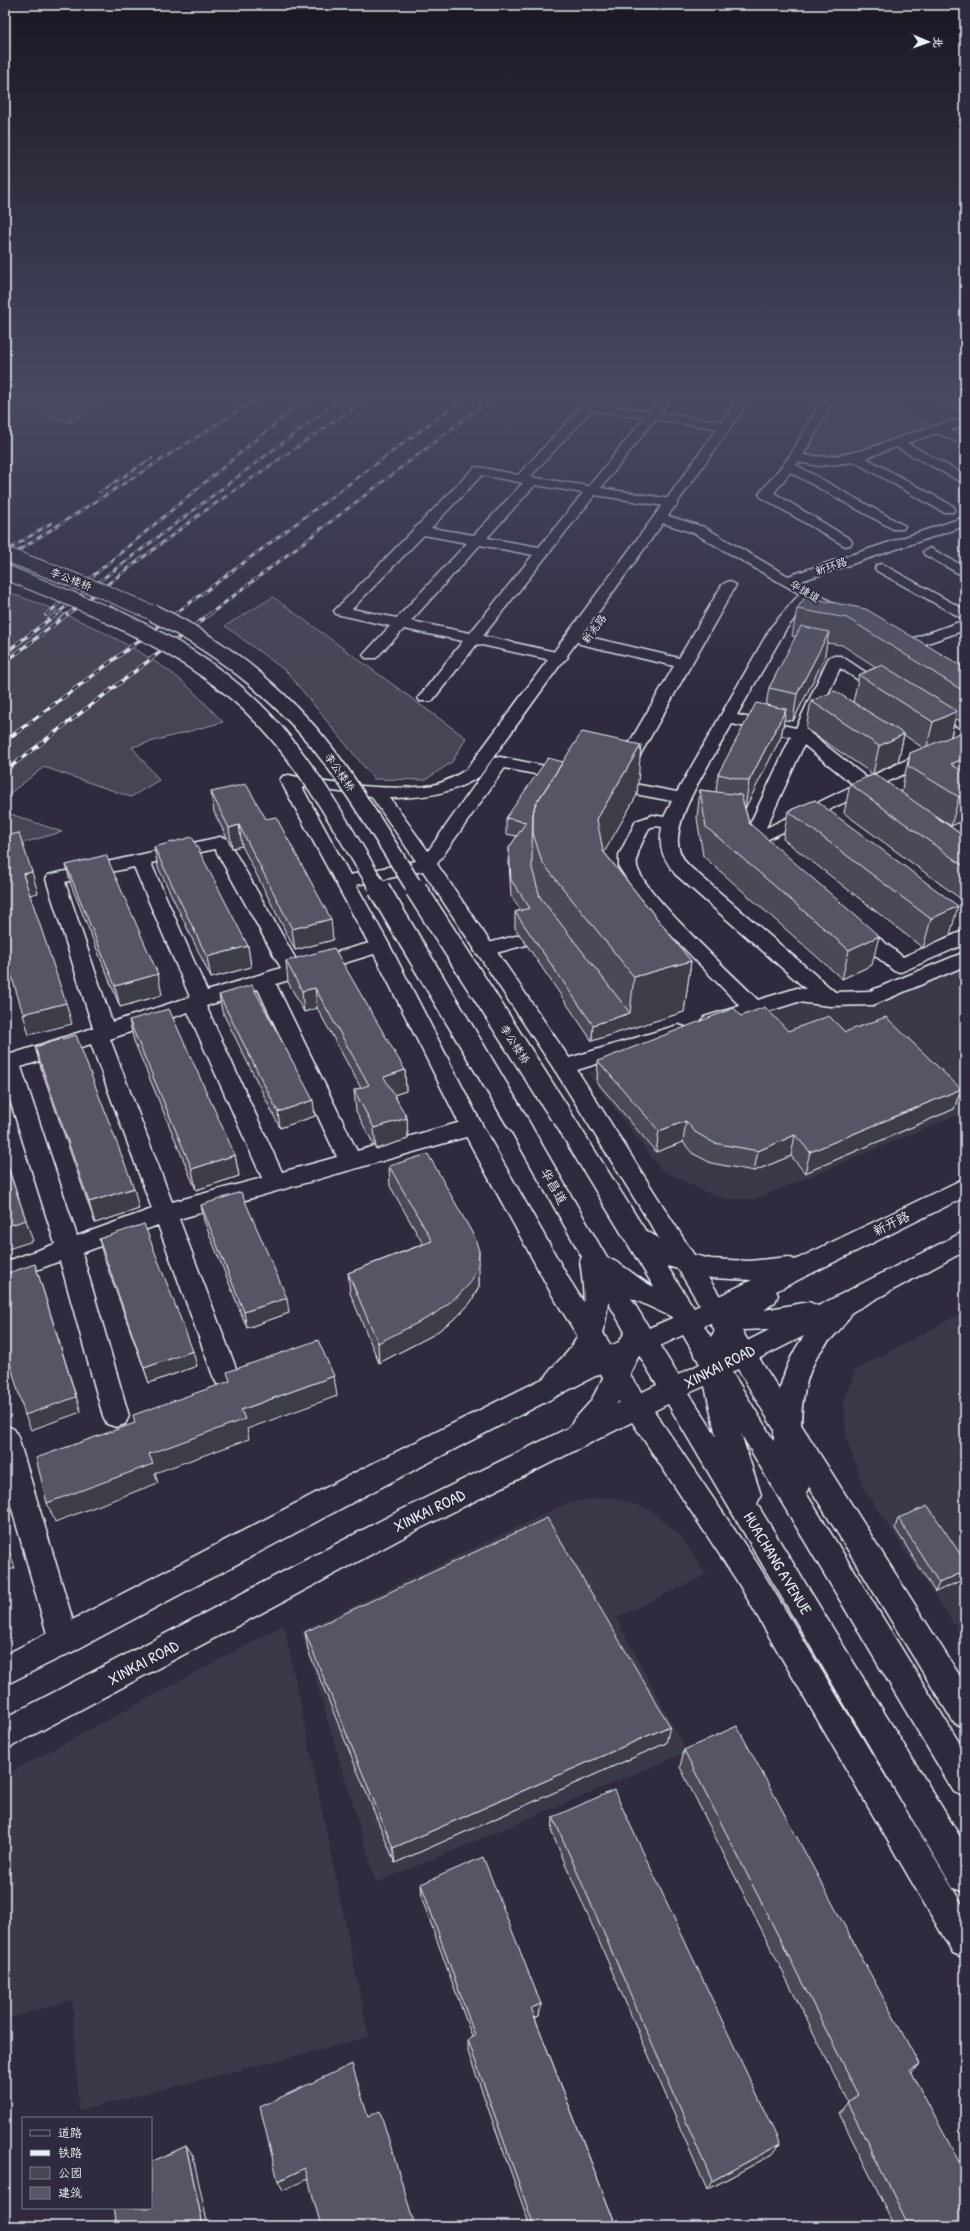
<svg xmlns="http://www.w3.org/2000/svg" width="970" height="2231" viewBox="0 0 970 2231" font-family="'Patrick Hand','LXGW WenKai TC',sans-serif">
	<style>
		.built { fill: #3b3749 }
		.green { fill: #464455; stroke: #979aa6 }
		.lines { fill: none; stroke-linecap: round; stroke-linejoin: round }
		.street-casing { stroke: #e8f1f8; stroke-width: 3 }
		.secondary-casing { stroke: #e8f1f8; stroke-width: 3 }
		.primary-casing { stroke: #e8f1f8; stroke-width: 3 }
		.street { fill: #2f2a3d; fill-rule: evenodd }
		.secondary { fill: #2f2a3d; fill-rule: evenodd }
		.primary { fill: #2f2a3d; fill-rule: evenodd }
		.rail-far1-casing { stroke: #e8f1f8; stroke-width: 3 }
		.rail-casing { stroke: #e8f1f8; stroke-width: 3.5 }
		.rail-far1 { stroke: #2f2a3d; stroke-width: 2; stroke-dasharray: 5.5; stroke-linecap: butt }
		.rail { stroke: #2f2a3d; stroke-width: 2.5; stroke-dasharray: 7; stroke-linecap: butt }
		.primary-bridge-far2-casing { stroke: #e8f1f8; stroke-width: 16; stroke-linecap: butt }
		.primary-bridge-far1-casing { stroke: #e8f1f8; stroke-width: 19; stroke-linecap: butt }
		.primary-bridge-casing { stroke: #e8f1f8; stroke-width: 24; stroke-linecap: butt }
		.primary-bridge-far2 { stroke: #2f2a3d; stroke-width: 14 }
		.primary-bridge-far1 { stroke: #2f2a3d; stroke-width: 16 }
		.primary-bridge { stroke: #2f2a3d; stroke-width: 21 }
		.wall { fill: #4b4957; stroke: #e8f1f8 }
		.shaded-wall { fill: #3d3c47; stroke: #e8f1f8 }
		.building { fill: #575565; stroke: #e8f1f8 }
		.labels { text-anchor: middle; dominant-baseline: central; stroke-width: 3.5; stroke-linejoin: round; paint-order: stroke }
		.far-street-label { font-size: 11px; fill: #e8f1f8; stroke: #2f2a3d }
		.street-label { font-size: 13px; fill: #e8f1f8; stroke: #2f2a3d }
		.near-street-label { font-size: 16px; fill: #e8f1f8; stroke: #2f2a3d }
	</style>
	<rect width="100%" height="100%" fill="#2f2a3d"/>
	<filter id="ink" filterUnits="userSpaceOnUse"><feTurbulence type="fractalNoise" baseFrequency=".025" numOctaves="2"/><feDisplacementMap in="SourceGraphic" scale="8" xChannelSelector="R" yChannelSelector="G"/><feConvolveMatrix kernelMatrix="1 2 1 2 8 2 1 2 1" color-interpolation-filters="sRGB"/></filter>
	<g filter="url(#ink)">
		<path class="built" d="M965 966V1112L756 1199H727L705 1192 660 1169 588 1073 794 1000 870 1008Z
			M965 1311V1641L864 1489 846 1438 844 1399 855 1370Z
			M612 1497 649 1509 680 1535 706 1575 616 1618 687 1752 376 1883 301 1631 569 1502Z
			M284 1625 369 2037 79 2111 72 2000 5 2019V1775Z"/>
		<path class="green" d="M883 400 932 426 850 455 817 458 794 454 828 401Z
			M5 592C59 608 123 639 169 671 189 685 206 705 223 722L132 747 159 780 131 797 44 767 5 797Z
			M273 597 466 738 452 762 425 780 374 779 287 672 225 626Z
			M5 812 62 832 5 848Z"/>
		<g class="lines">
			<defs>
				<path id="street" d="M6 395H19L9 405 5 406Z
					M662 395H674L660 413 725 422 731 426 725 430 655 419 601 488 671 499 678 503 676 506 671 507 595 495 483 636 565 654 568 657 565 660 560 662 477 644 432 701H420L418 698 463 641 404 629 376 658H366L363 655 366 652 390 626 336 614 334 611 474 468 479 467 518 475 585 403 649 411ZM592 410 644 418 589 486 530 477ZM482 475 523 483 474 535 431 528ZM535 485 583 493 539 547 487 538ZM424 535 467 543 397 618 352 609ZM480 545 533 555 470 633 411 621Z
					M825 395H901L899 398 884 402H833L803 455C845 462 881 443 921 430 935 425 950 422 965 418V426L950 430 965 437V446L937 433 907 443 965 475V484L896 447 866 458 953 506 955 509 953 512H943L855 462 819 466 798 462 796 465 905 526 903 529H893L790 472 774 493 850 539 852 542 850 545 845 546 761 497 759 494 789 457Z
					M931 395H946L965 403V412Z
					M930 548 965 567V577L925 555 923 552Z
					M882 564 965 610V630L919 646H909L906 643 909 640 965 620 877 571 875 568 877 565Z
					M729 581 736 585 635 764 632 768H620L617 764 674 666 580 644 577 641 580 638 585 636 679 658 722 585Z
					M808 589 815 593 786 629 737 715 796 728 828 659 831 656H841L894 691 892 694H880L840 668 810 733 867 778 928 750H940L942 754 940 758 878 786 892 799 889 803H877L864 793 750 848 744 847 741 843 791 737 732 724C715 756 681 803 678 838 677 849 682 858 689 866L835 992 870 991 965 952V966L873 1005 830 1006 798 1002 711 1029 704 1027 701 1022 704 1017 740 1006 645 908 619 867V855L636 821 653 815 664 817 672 801 608 789 602 788 599 784 602 780 608 779 677 792 771 627 803 590ZM804 745 854 785 766 828ZM655 826 662 827C658 849 663 857 675 874L806 989 797 988 758 1000C736 977 641 891 637 866 635 853 644 840 649 828Z
					M927 711 933 713 965 733V745L959 744 921 719 919 716 921 713Z
					M500 757 570 771 576 772 579 776 576 780 570 781 494 766 491 762 494 758Z
					M965 820V831L941 841 935 842 929 841 926 837 929 833Z
					M220 837 226 838 229 842 298 963 380 940 387 942 390 946 387 950 276 984 357 1151 472 1119 480 1121 483 1127 480 1133 179 1219 239 1376 235 1384 226 1387 217 1384 213 1376 158 1225 82 1253 129 1416 125 1424 116 1427 107 1424 103 1416 60 1261 5 1282V1262L55 1244 5 1084V1056L93 1028 46 879 48 875ZM215 849 281 968 207 991 151 863ZM134 867 190 997 112 1022 65 882ZM258 989 337 1157 282 1172 206 1006ZM188 1012 262 1178 172 1202 110 1039ZM91 1044 152 1209 77 1236 21 1067Z
					M853 921 860 923 903 957 965 930V944L901 972 894 971 846 931 843 927 846 923Z
					M523 934 530 936 533 940 530 944 484 956 477 954 474 950 477 946Z
					M678 1025 685 1027 688 1032 685 1037 564 1074 556 1072 553 1067 556 1062Z
					M5 1425 14 1429 18 1437 79 1641 74 1651 64 1655 54 1651 49 1641 5 1484Z"/>
				<path id="secondary" d="M741 395H753L668 516 704 527 788 576 965 517V526L798 582 850 613 852 616 850 619 845 620 694 533 663 523 479 777C451 794 423 798 390 798L428 851 494 758H506L509 762 437 864 572 1062 965 1684V1727L954 1723 778 1436 680 1272 556 1072 423 871 356 885 390 946 483 1127 569 1279 627 1371 757 1563 965 1909V1958L953 1953 737 1581 609 1387 551 1293 461 1127 370 946 280 780 283 776 289 775C326 784 396 792 433 785 446 782 456 776 467 769L661 507ZM302 787 371 796 416 861 350 875Z"/>
				<path id="primary" d="M560 1106 568 1108 645 1230 682 1252 711 1259 749 1261 788 1257 795 1260 965 1178V1197L776 1291 778 1295 775 1302 764 1310 809 1302 818 1306 965 1231V1251L852 1312C846 1327 827 1340 818 1355 795 1395 799 1444 809 1487L806 1493 965 1752V1797L954 1792 741 1434 761 1495 757 1504 965 1845V1892L953 1888 668 1404 419 1529 5 1750V1718L399 1511 570 1427 574 1420 591 1401 607 1370 374 1491 74 1651 5 1685V1655L354 1473 546 1377C552 1365 564 1358 572 1346 588 1322 584 1288 580 1261L582 1257 507 1123 510 1117 518 1115 526 1117 607 1258C623 1263 637 1279 654 1287L549 1114 552 1108ZM667 1266 711 1278 752 1280 694 1308ZM631 1298 672 1317V1318L649 1328ZM608 1302 625 1332 619 1342 594 1353 605 1324ZM716 1320 718 1325 711 1337 704 1326ZM771 1329 731 1349 743 1330ZM683 1335 700 1364 678 1375 660 1346ZM804 1336C782 1366 774 1404 774 1441L732 1372ZM639 1355 657 1385 617 1404ZM705 1386 716 1436 689 1393Z"/>
			</defs>
			<use href="#street" class="street-casing"/>
			<use href="#secondary" class="secondary-casing"/>
			<use href="#primary" class="primary-casing"/>
			<use href="#street" class="street"/>
			<use href="#secondary" class="secondary"/>
			<use href="#primary" class="primary"/>
			<defs>
				<path id="rail-far1" d="M100 492 152 458
					M5 552 51 523
					M5 559 263 395
					M47 614 310 395
					M56 614 346 395
					M68 614 199 515 372 395
					M175 614 468 395
					M210 614 496 395"/>
				<path id="rail" d="M46 615 48 613
					M5 653 58 613
					M5 662 69 613
					M5 741 176 613
					M5 771 211 613"/>
			</defs>
			<use href="#rail-far1" class="rail-far1-casing"/>
			<use href="#rail" class="rail-casing"/>
			<use href="#rail-far1" class="rail-far1"/>
			<use href="#rail" class="rail"/>
			<defs>
				<path id="primary-bridge-far2" d="M5 554 105 592 155 614
					M5 572 108 614"/>
				<path id="primary-bridge-far1" d="M105 613C163 640 220 672 264 719 311 769 344 831 379 890
					M153 613C226 648 292 703 339 770 366 809 391 850 416 890"/>
				<path id="primary-bridge" d="M379 889 518 1123
					M416 889 560 1114"/>
			</defs>
			<use href="#primary-bridge-far2" class="primary-bridge-far2-casing"/>
			<use href="#primary-bridge-far1" class="primary-bridge-far1-casing"/>
			<use href="#primary-bridge" class="primary-bridge-casing"/>
			<use href="#primary-bridge-far2" class="primary-bridge-far2"/>
			<use href="#primary-bridge-far1" class="primary-bridge-far1"/>
			<use href="#primary-bridge" class="primary-bridge"/>
		</g>
		<path class="wall" d="M23 395H113L79 414 80 417 71 422 42 415 41 406H33L24 401Z
			M805 597 965 668V724L955 718 951 737 965 731V820L951 826 934 815 965 837V902L844 813 850 784 902 792 903 782 910 753 923 748 904 735 898 762 873 774 806 729 811 701 853 702 859 675 876 667 842 645 827 643 824 659 793 721 784 720 781 737 745 808 749 823 872 965 842 979 703 856 697 818 700 790 716 792 718 774 766 705 769 688 796 637 792 636 797 609Z
			M211 792 266 819 333 940 295 950 242 846 232 848 214 812Z
			M637 795 604 852 691 961 684 1012 629 1029 592 1041 515 928V912L521 910 511 896 509 864V848L517 836 506 834V818Z
			M815 800 950 935 923 948 783 839 788 811Z
			M154 847 248 946 251 967 211 978 158 867Z
			M66 865 162 995 120 1007 71 885Z
			M286 961 405 1070 406 1091 394 1095 407 1118 408 1139 376 1149 356 1111 354 1090 361 1088 317 1008 304 1012 288 982Z
			M219 995 315 1116 280 1128 222 1011Z
			M741 1016 788 1031 845 1032 961 1089 954 1109 805 1173 791 1156 754 1171 711 1163 692 1153 683 1142 656 1152 597 1082 598 1061Z
			M129 1020 235 1155 239 1176 196 1190 134 1041Z
			M35 1047 139 1209 95 1223 41 1068Z
			M389 1166 479 1272V1286L471 1302 458 1316 433 1335 379 1363 350 1293 348 1273 423 1244 390 1186Z
			M201 1205 289 1313 247 1328 204 1221Z
			M99 1239 197 1366 149 1383 103 1255Z
			M965 1432V1440L963 1436Z
			M898 1518 965 1561 935 1592 895 1528Z
			M305 1632 666 1743 395 1863 308 1650Z
			M684 1750 912 2073 965 2226H895L839 2113 848 2102 680 1767Z
			M553 1817 773 2154 707 2190 552 1833Z
			M421 1884 541 2004 539 2016 535 2018 616 2226H530L468 2052V2040L472 2037 422 1899Z"/>
		<path class="shaded-wall" d="M80 395H113L79 414 80 417 71 422 68 405 73 399Z
			M829 632 824 659 793 721 797 694Z
			M786 709 781 737 745 809 749 781Z
			M957 711 950 739 926 750 933 722Z
			M904 734 898 762 873 774 879 746Z
			M641 745 637 795 594 870 597 819Z
			M965 758V784L951 764Z
			M965 794V820L951 826 959 797Z
			M239 825 242 846 232 848 229 828Z
			M32 872 38 893 29 895 23 874Z
			M958 906 950 935 923 948 931 919Z
			M331 919 333 940 295 950 292 929Z
			M879 936 872 965 842 979 849 950Z
			M248 946 251 967 211 978 207 957Z
			M691 961 684 1012 629 1029 592 1041 593 1025 630 1013 634 977Z
			M158 974 162 995 120 1007 115 986Z
			M315 988 317 1008 304 1012 302 991Z
			M66 1003 72 1024 29 1035 23 1014Z
			M405 1070 406 1091 385 1098 384 1077Z
			M961 1089 954 1109 805 1173 810 1152Z
			M313 1100 315 1116 280 1128 278 1112Z
			M407 1118 408 1139 376 1149 374 1128Z
			M686 1121 683 1142 656 1152 659 1131Z
			M795 1135 791 1156 754 1171 758 1151Z
			M235 1155 239 1176 196 1190 192 1169Z
			M5 1158 33 1241 5 1250Z
			M134 1188 139 1209 95 1223 89 1202Z
			M479 1251V1286L471 1302 458 1316 433 1335 379 1363 378 1343Z
			M35 1264 81 1412 31 1430 25 1415Z
			M287 1298 289 1313 247 1328 244 1312Z
			M193 1351 197 1366 149 1383 144 1368Z
			M334 1376 337 1396 247 1429 249 1439 155 1473 158 1483 55 1522 47 1503 241 1410Z
			M5 1541 15 1568 5 1572Z
			M965 1571V1579L935 1592 939 1583Z
			M670 1726 666 1743 395 1863 393 1848Z
			M541 2004 539 2016 530 2020 531 2008Z
			M919 2064 909 2076 910 2070Z
			M780 2144 773 2154 707 2190 712 2181Z
			M186 2146 193 2156 208 2226H203Z
			M305 2168 310 2178 283 2190 278 2181Z"/>
		<path class="building" d="M45 395H80L73 399 77 400 68 405 39 398Z
			M805 597 866 609 965 668V692L847 618 797 609Z
			M801 626 829 632 797 694 769 688Z
			M882 665 957 711 933 722 859 675Z
			M835 691 904 734 879 746 811 701Z
			M756 703 786 709 749 781 718 774Z
			M965 731V758L951 764 965 773V794L959 797 908 766 910 753Z
			M582 732 641 745 597 819 603 851 691 961 634 977 542 862 533 833V814L535 805Z
			M548 758 563 762 535 805 533 814 532 848V868L540 897 630 1013 593 1025 515 912 530 908 511 880 509 848 526 822 506 818Z
			M875 774 965 837V867L850 784Z
			M246 784 266 819 276 817 331 919 292 929 239 825 229 828 211 792Z
			M700 790 741 795 749 823 879 936 849 950 706 827Z
			M815 800 958 906 931 919 788 811Z
			M19 833 32 872 23 874 66 1003 23 1014 5 954V836Z
			M192 837 248 946 207 957 154 847Z
			M106 855 158 974 115 986 66 865Z
			M334 948 405 1070 384 1077 407 1118 374 1128 354 1090 369 1085 315 988 302 991 286 961Z
			M252 985 313 1100 278 1112 219 995Z
			M765 1007 788 1031 829 1016 845 1032 886 1017 961 1089 810 1152 795 1135 758 1151 714 1143 695 1132 686 1121 659 1131 598 1061 734 1008 741 1016Z
			M169 1009 235 1155 192 1169 129 1020Z
			M76 1035 134 1188 89 1202 35 1047Z
			M428 1154 475 1238 479 1251 478 1265 471 1282 458 1296 433 1315 378 1343 348 1273 432 1241 389 1166Z
			M5 1159 26 1220 5 1227Z
			M241 1192 287 1298 244 1312 201 1205Z
			M144 1224 193 1351 144 1368 99 1239Z
			M35 1264 76 1397 25 1415 5 1346V1274Z
			M318 1340 334 1376 241 1410 245 1419 149 1454 153 1464 47 1503 36 1458 135 1423 133 1415 230 1381 227 1372Z
			M928 1506 965 1561V1571L939 1583 898 1518Z
			M547 1518 670 1726 393 1848 305 1632Z
			M737 1726 919 2064 910 2070 965 2173V2226H909L847 2102 859 2095 684 1750Z
			M614 1790 780 2144 712 2181 553 1817Z
			M483 1857 541 2004 531 2008 616 2226H534L468 2040 475 2036 421 1884Z
			M352 2064 368 2117 380 2111 415 2226H321L305 2168 278 2181 260 2107Z
			M186 2146 203 2226H116L113 2208H151V2162Z"/>
	</g>
	<linearGradient id="sky" x2="0" y2="1"><stop stop-color="#1a1722"/><stop offset="0.56" stop-color="#474a62"/><stop offset="1" stop-color="#474a62" stop-opacity="0"/></linearGradient>
	<rect width="970" height="707" fill="url(#sky)"/>
	<g class="labels">
		<g class="far-street-label">
			<text transform="translate(831 566) rotate(-19)">新环路</text>
			<text transform="translate(71 579) rotate(21)">李公楼桥</text>
			<text transform="translate(805 591) rotate(31)">华捷道</text>
			<text transform="translate(594 629) rotate(-55)">新兆路</text>
			<text transform="translate(340 772) rotate(55)">李公楼桥</text>
			<text transform="translate(515 1044) rotate(57)">李公楼桥</text>
		</g>
		<g class="street-label">
			<text transform="translate(554 1186) rotate(60)">华昌道</text>
			<text transform="translate(891 1223) rotate(-26)">新开路</text>
		</g>
		<g class="near-street-label">
			<text transform="translate(719 1366) rotate(-27)">XINKAI ROAD</text>
			<text transform="translate(429 1510) rotate(-26)">XINKAI ROAD</text>
			<text transform="translate(778 1563) rotate(59)">HUACHANG AVENUE</text>
			<text transform="translate(143 1662) rotate(-28)">XINKAI ROAD</text>
		</g>
	</g>
	<rect width="970" height="2231" fill="none" stroke="#2f2a3d" stroke-width="20"/>
	<rect x="10" y="10" width="950" height="2211" fill="none" stroke="#e8f1f8" stroke-width="1.5" filter="url(#ink)"/>
	<rect x="22" y="2117" width="130" height="92" fill="#2f2a3d" stroke="#797a88"/>
	<rect x="30" y="2130" width="20" height="6" fill="#2f2a3d" stroke="#797a88"/>
	<text x="58" y="2137" font-size="12" fill="#e8f1f8">道路</text>
	<rect x="30" y="2150" width="20" height="6" fill="#e8f1f8" stroke="#797a88"/>
	<text x="58" y="2157" font-size="12" fill="#e8f1f8">铁路</text>
	<rect x="30" y="2167" width="20" height="12" fill="#464455" stroke="#797a88"/>
	<text x="58" y="2177" font-size="12" fill="#e8f1f8">公园</text>
	<rect x="30" y="2187" width="20" height="12" fill="#575565" stroke="#797a88"/>
	<text x="58" y="2197" font-size="12" fill="#e8f1f8">建筑</text>
	<g transform="translate(928 42) rotate(92)" stroke="#2f2a3d" stroke-width="3" paint-order="stroke">
	<path d="M0-3L7 15L0 10L-7 15Z" fill="#e8f1f8"/>
	<text y="-6" font-size="11" font-weight="bold" text-anchor="middle" fill="#e8f1f8">北</text>
	</g>
</svg>
